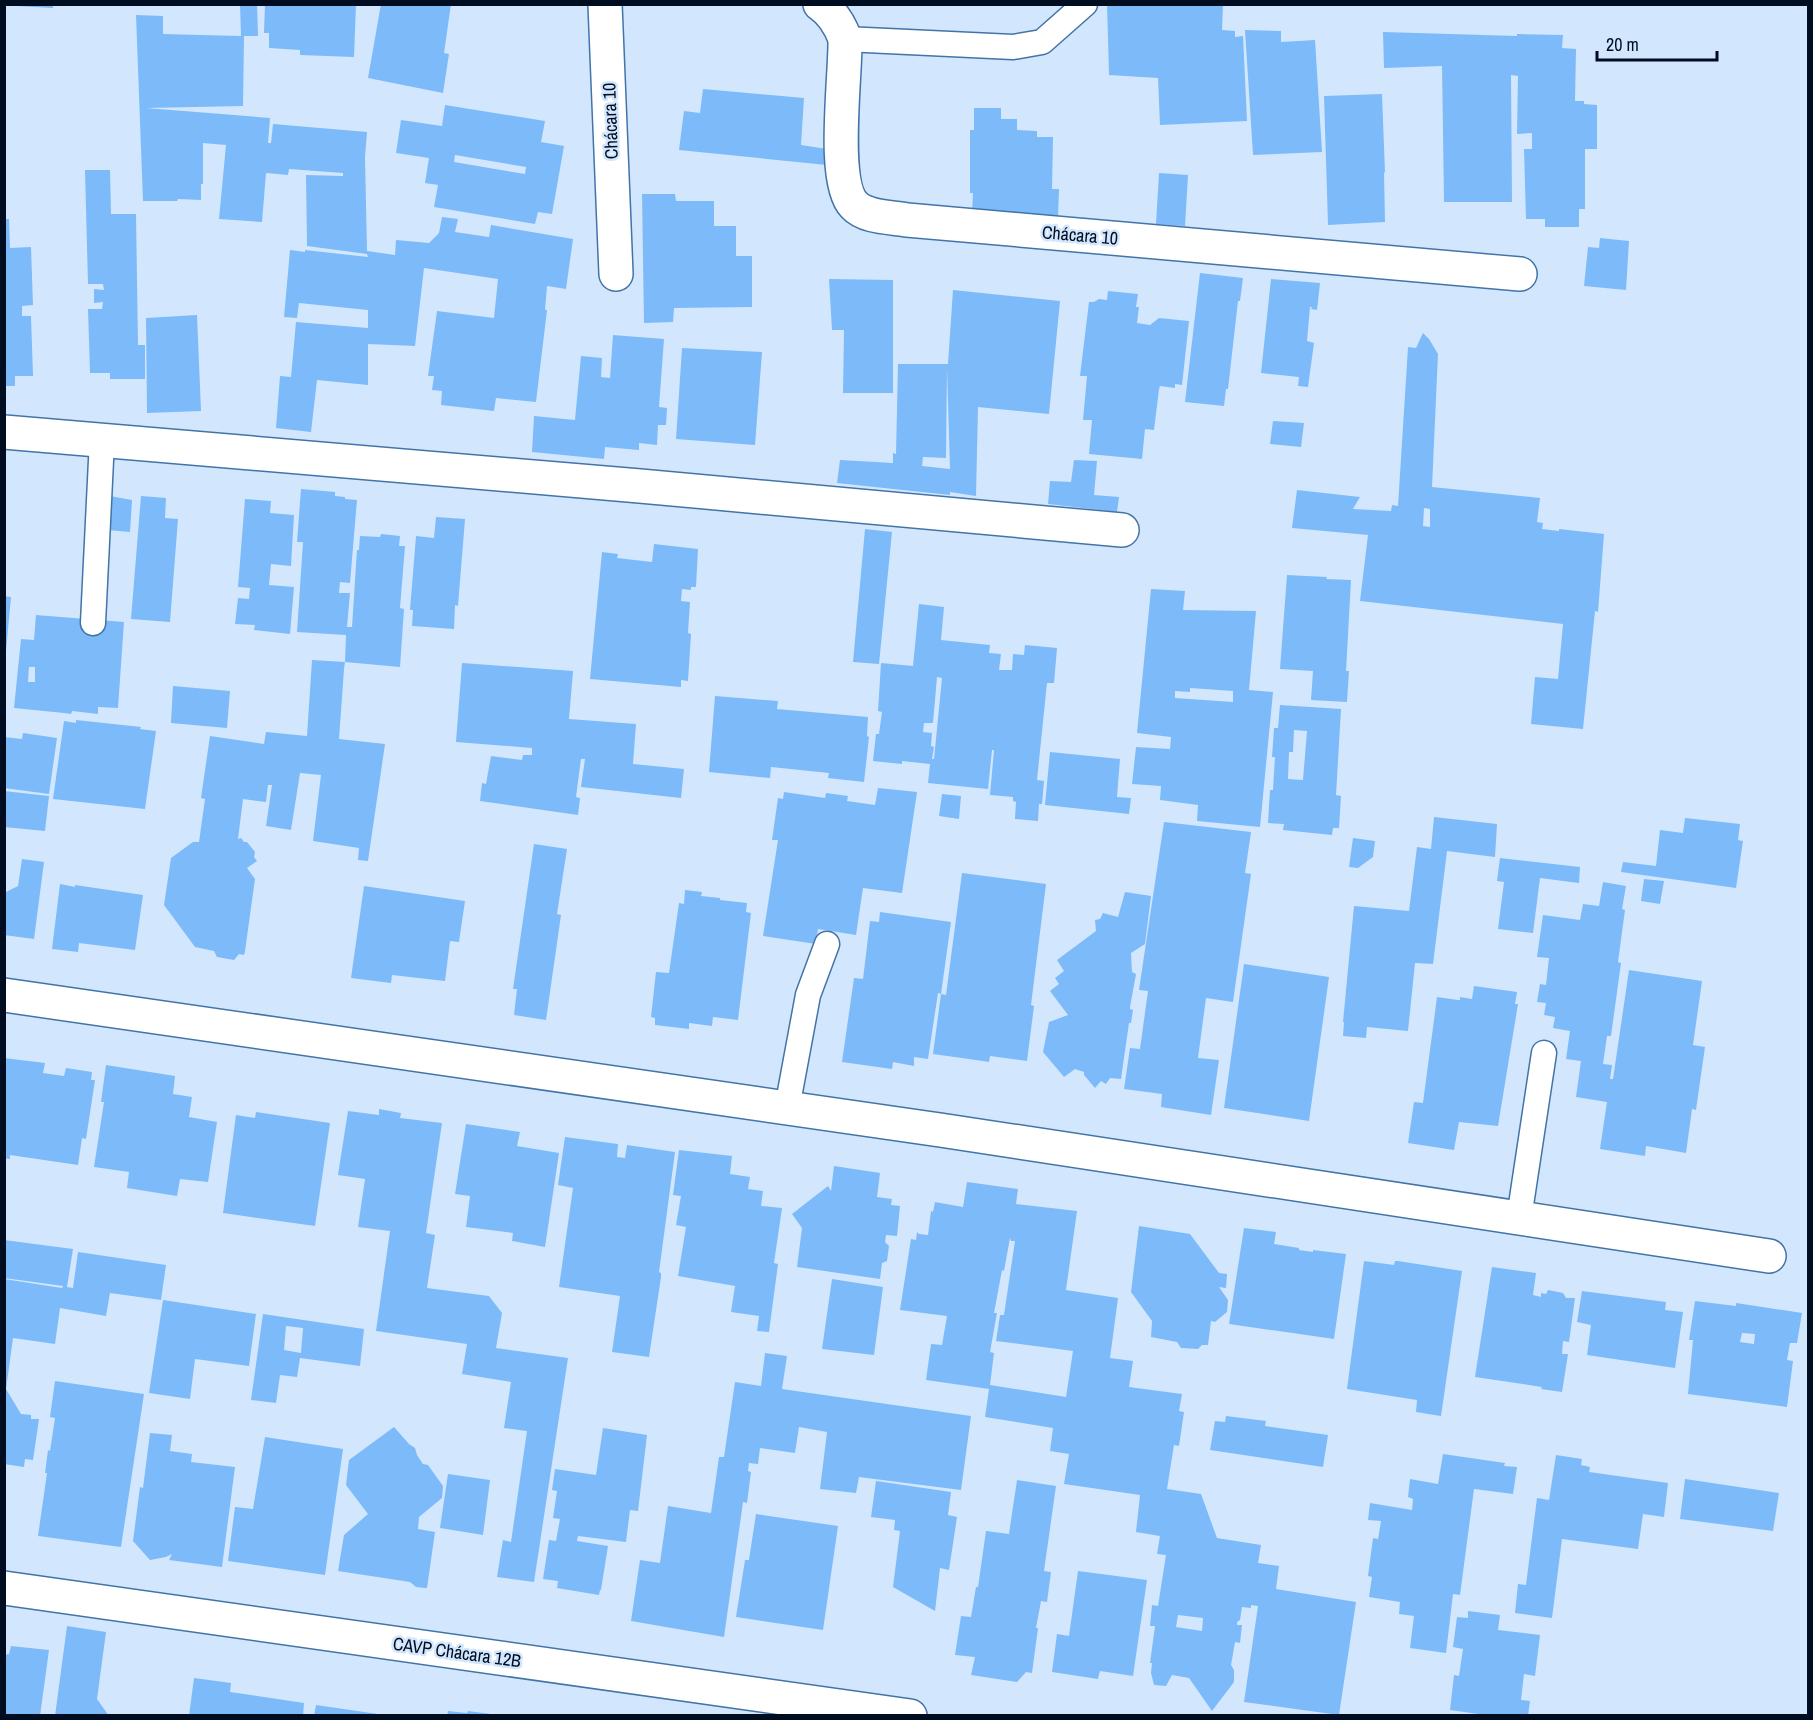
<svg xmlns="http://www.w3.org/2000/svg" width="1813" height="1720" viewBox="0 0 1813 1720" font-family="'Archivo Narrow',sans-serif">
	<style>
		.building { fill: #7dbafa; fill-rule: evenodd }
		.lines { fill: none; stroke-linecap: round; stroke-linejoin: round }
		.service-casing { stroke: #4274a7; stroke-width: 27 }
		.minor-casing { stroke: #4274a7; stroke-width: 36 }
		.service { stroke: #fff; stroke-width: 24 }
		.minor { stroke: #fff; stroke-width: 33 }
		.labels { text-anchor: middle; dominant-baseline: central; stroke-width: 5; stroke-linejoin: round; paint-order: stroke }
		.street-label { font-size: 18px; fill: #000d20; stroke: #d2e7fe }
	</style>
	<rect width="100%" height="100%" fill="#d2e7fe"/>
	<path class="building" d="M16 4H53V8L16 6Z
		M240 4H257L258 36H244L243 106 146 108 270 118 268 143H271L273 124 367 132 365 157 367 251 395 255 396 240 429 243 439 233 442 217 458 219 455 232 489 237 491 225 573 239 566 289 547 286 545 310H547L536 402 496 398 494 411 441 405 442 391 432 390 434 376H428L437 311 494 318 498 279 424 268 415 346 368 344V385L317 380 311 432 276 428 280 376 291 377 296 322 368 328V310L299 303 297 318 284 317 290 250 305 252V250L368 257 367 254 307 246 306 175 343 176V173L289 169 288 175 266 173 262 222 219 219 226 145 203 143V184H201V200L178 199 177 201H143L136 15 163 16V34L241 36Z
		M265 4H356L354 57 300 55V50L269 48V33H264Z
		M381 4H451L444 53 449 54 443 93 368 78Z
		M1107 4H1223L1222 30 1235 31V37L1243 36 1247 121 1160 125 1158 78 1109 75Z
		M1245 30 1281 31V42L1315 40 1322 152 1253 155Z
		M1383 32 1517 36V34L1563 35 1562 48 1576 49 1575 101H1584V104L1597 105V149H1585V209H1579V227H1545V219H1526L1524 149H1532V133L1517 134 1518 76 1511 75 1512 202H1444L1442 66 1384 68Z
		M703 89 804 98 801 145 827 149V165L679 150 684 111 700 113Z
		M1382 94 1385 173 1384 172 1385 222 1328 225 1324 96Z
		M445 105 545 121 541 142 564 146 552 214 538 212 535 224 434 207 438 185 425 183 429 158 396 153 401 120 442 126ZM455 155 526 167 525 174 454 162Z
		M974 108H1001V119H1017V130L1037 131V137H1053L1052 189H1059L1058 218 972 213 973 193H970V130H974Z
		M85 170H110L111 214H136L138 345H145V379H110V373H90L88 309H102L103 302 94 303V289L104 290 103 284H88Z
		M1159 173 1188 175 1185 226 1156 224Z
		M642 194H675L676 201H714V226H736V256H752V307L674 308 673 322 644 323Z
		M4 219H9L10 248 31 247 33 305 22 306V316H31L33 376H15V386H4Z
		M1600 238 1629 241 1626 290 1584 286 1588 247 1599 248Z
		M1200 273 1243 278 1240 301H1238L1228 389H1226L1224 406 1185 402Z
		M829 279 893 280V393H843L844 330H832Z
		M1271 279 1320 283 1317 310 1311 309 1312 307H1310L1307 341 1314 343 1308 387 1298 386 1299 377 1261 373Z
		M953 290 1060 301 1049 414 978 407 976 496 950 492V495L837 483 840 460 893 463V453L896 454 898 364H948ZM947 368 950 469 922 466 923 457 946 458Z
		M1108 291 1138 294 1136 307H1139L1137 323 1150 325 1159 318 1189 321 1182 385 1175 384V388L1160 386 1159 389 1154 430 1145 429 1142 459 1089 454 1092 420H1083L1087 376H1080L1089 302H1094L1099 299 1107 300Z
		M197 315 201 411 147 413 146 318Z
		M1423 333 1429 339 1438 354 1432 487 1540 498 1537 522 1543 523 1542 529 1559 531V529L1604 534 1598 612 1595 611 1583 729 1531 724 1535 677 1558 679 1563 624 1360 601 1368 535 1292 528 1297 490 1360 497 1353 509 1391 511 1392 505 1398 506 1408 347 1416 348ZM1424 508 1430 509V527L1423 526Z
		M613 335 664 339 659 407 667 408 666 425H658L657 445 639 443V450L605 447 604 459 532 452 534 416 575 420 581 356 602 358 601 377 610 378Z
		M682 348 762 352 755 445 676 439Z
		M1273 421 1304 423 1301 447 1270 444Z
		M1074 460 1097 461 1094 495 1119 497 1117 512 1048 504 1050 481 1071 482Z
		M301 489 335 492V496L345 497V499L357 500 350 583 340 582 339 593H350L347 627H352L357 550H359L360 536 380 537 381 534 400 536 399 546H405L400 608 404 609 400 667 345 662 344 669 339 739 385 744 368 861 358 860 359 848 313 841 321 775 300 773 291 830 266 826 272 785H268L266 802 243 799 238 839 241 838 244 842H247L255 852 254 857 257 861 247 868 255 879 245 951 244 955 239 954 234 960 217 957 214 951 195 947 164 905 171 858 193 842H199L205 799 201 798 210 736 264 744 266 732 307 736 312 660 345 662 346 635 297 632 303 542H297Z
		M110 496 132 500 130 532 107 530Z
		M141 496 166 498 165 518 178 519 170 622 131 619Z
		M245 499 271 501 270 513 294 515 291 566 271 564 269 585 294 587 290 634 254 630 255 625 235 624 238 598 249 599 250 588 238 587Z
		M436 517 465 519 458 606 455 605 454 629 412 626 413 610H410L416 536 434 538Z
		M865 529 892 532 879 664 853 662Z
		M654 544 698 549 696 587H691V590L682 589 681 601 690 602 688 633 691 634 688 681 681 680V687L590 679 602 552 618 554 617 558 652 562Z
		M1287 575 1327 577 1326 579 1351 580 1346 671H1349L1347 702 1311 700 1313 671 1280 669Z
		M1151 589 1185 591 1183 610 1256 611 1249 690 1273 692 1260 827 1197 821 1198 805 1160 800 1161 786 1132 784 1136 747 1170 749 1171 737 1137 733ZM1190 688 1233 691V702L1175 698V691L1190 692Z
		M4 596 11 597 6 651H4Z
		M919 604 944 607 941 640 990 645 989 653 1001 654 999 670H1012L1013 654 1024 655 1025 645 1057 648 1054 683H1047L1037 780 1044 781 1042 804H1039L1038 821 1015 819 1016 802 1013 801V797L990 795 994 750H992L988 789 928 783 930 764 902 761V764L873 761 876 734H879L882 712 878 711 881 663 913 666ZM937 677 942 678 934 759H932L934 747 931 746 932 733 923 732 924 723H933Z
		M36 615 124 622 118 708 98 707V714L72 711 71 714 64 713 14 708 21 639 34 640ZM29 667H35V682H28Z
		M462 663 573 671 569 719 636 724 633 764 684 769 681 798 581 787 585 759H581L576 797 580 798 578 815 480 801 482 783 486 784 491 756 522 760 523 755H532V748L456 742Z
		M173 686 230 691 227 728 171 723Z
		M715 696 778 701 777 709 868 717 867 736 869 737 864 782 828 778 829 773 771 767 770 778 709 772Z
		M1280 705 1341 709 1336 795 1341 796 1339 828H1333L1332 835 1283 830 1284 824 1268 823 1270 790H1273L1275 757H1272L1274 728H1278ZM1294 730 1307 731 1303 780 1288 779 1289 752H1293Z
		M76 720 141 727 140 729 156 731 145 809 53 799 64 721 76 723Z
		M23 733 57 738 49 794 4 788V737L22 739Z
		M1050 752 1120 759 1117 797 1131 798 1129 814 1045 805Z
		M878 788 917 792 902 893 863 888 856 935 818 929 816 944 763 936 778 840H772L778 798 783 799 784 792 825 798 826 793 848 796 847 801 875 805Z
		M4 791 49 796 45 831 4 827Z
		M942 794 961 796 959 819 939 816Z
		M1434 817 1497 824 1495 857 1447 851 1433 964 1415 963 1408 1031 1367 1027 1366 1038 1343 1036 1344 1022H1343L1354 906 1409 911 1417 847 1431 849Z
		M1685 818 1740 824 1738 840 1743 841 1736 888 1621 872 1623 862 1656 866 1660 830 1683 833Z
		M1164 822 1251 832 1245 873 1251 874 1233 1002 1206 998 1198 1058 1219 1060 1211 1115 1161 1107 1162 1094 1124 1089 1130 1048 1140 1049 1148 991 1139 990Z
		M1353 838 1375 841 1373 857 1358 868 1349 867Z
		M534 844 567 849 557 914 561 915 546 1020 514 1015 517 989H513Z
		M1500 858 1580 867 1579 883 1540 878 1533 933 1498 929 1504 882 1497 881Z
		M22 859 44 862 34 939 4 935V893L18 886Z
		M962 873 1046 884 1031 1005 1034 1006 1027 1061 990 1056 989 1062 983 1061 933 1054 941 994 946 995Z
		M1644 879 1664 881 1660 904 1641 901Z
		M1603 882 1626 886 1622 909 1625 910 1618 962 1621 963 1611 1036H1607L1603 1064 1612 1065 1610 1079H1613L1629 970 1702 981 1693 1045 1705 1047 1696 1110 1692 1109 1686 1153 1646 1146 1645 1156 1600 1149 1607 1102 1576 1097 1581 1061 1566 1059 1570 1031 1553 1028 1555 1017 1544 1015 1546 1003 1537 1002 1540 984 1546 985 1549 958 1537 957 1543 915 1580 920 1583 904 1599 906Z
		M60 884 75 887V885L143 895 135 950 79 943 78 952 52 949Z
		M364 886 465 901 459 942 450 941 445 981 392 975 391 983 351 978Z
		M685 890 702 892 701 896 720 898V900L747 903 746 912 751 913 738 1020 713 1017 712 1026 689 1023V1029L655 1025V1018L651 1017 656 972 669 973 679 903 684 904Z
		M1125 892 1151 896 1145 944 1131 953 1132 972 1136 974 1130 1007V1009L1133 1010 1131 1023H1129L1121 1079 1110 1078 1106 1084 1101 1081 1095 1088 1084 1075V1072L1075 1069 1064 1077 1043 1052 1049 1022 1068 1015 1050 991 1059 984 1055 978 1064 971 1057 960 1096 931 1095 920 1100 919 1103 913 1118 917Z
		M880 912 951 922 941 994 938 993 928 1059 914 1057V1066L893 1062 892 1069 842 1062 854 978 863 979 870 921 879 922Z
		M1244 964 1329 977 1309 1121 1224 1108Z
		M1474 986 1517 992 1515 1004H1518L1498 1126 1459 1122 1454 1150 1408 1143 1414 1102 1423 1103 1437 997 1458 1000H1460V997L1472 999Z
		M4 1058 45 1063 43 1073 64 1076 66 1068 92 1072 91 1080H95L86 1139 82 1138 78 1165 10 1155V1159L4 1158Z
		M106 1065 175 1076 173 1094 192 1097 189 1117 217 1122 208 1182 180 1179 177 1196 127 1188 129 1172 94 1167 104 1102H101Z
		M379 1109 401 1113 400 1118 442 1123 426 1233 435 1235 427 1288 489 1296 502 1313 496 1348 568 1358 534 1582 497 1577 503 1540 511 1542 527 1431 504 1428 511 1382 462 1374 467 1344 376 1331 390 1231 358 1227 365 1179 338 1175 348 1111 379 1115Z
		M256 1112 330 1123 315 1226 223 1213 236 1115 255 1118Z
		M466 1124 520 1132 517 1146 559 1153 545 1247 512 1241 513 1233 466 1227 470 1196 455 1194Z
		M565 1137 618 1144 617 1157 625 1158 627 1145 675 1152 659 1272 661 1273V1277L649 1357 612 1352 620 1296 559 1287 573 1188 558 1185Z
		M679 1150 732 1156 730 1174 750 1177 748 1189 763 1191 761 1206 782 1208 774 1263 778 1264 769 1332 757 1331 759 1316 731 1312 735 1286 678 1276 686 1227 676 1225 681 1196 673 1195Z
		M834 1166 880 1173 877 1197 892 1199 891 1205 900 1206 897 1236 886 1235 885 1242 889 1246 887 1261 882 1263 880 1279 797 1267 802 1228 792 1214 828 1186 831 1191Z
		M967 1182 1018 1189 1016 1204 1077 1211 1066 1290 1118 1298 1110 1358 1133 1361 1129 1387 1182 1394 1179 1411 1184 1412 1179 1446 1174 1445 1167 1489 1201 1494 1217 1538 1261 1545 1258 1563 1279 1566 1276 1589 1356 1602 1339 1715 1244 1702 1258 1606 1251 1605V1608L1242 1607 1240 1620 1237 1622V1625H1242L1240 1643 1235 1642 1231 1665 1234 1670V1682L1212 1711 1189 1678 1172 1675 1166 1686 1154 1685 1151 1673 1152 1663H1150L1155 1626H1150L1152 1605 1158 1606 1166 1555 1157 1554 1160 1536 1136 1532 1140 1495 1064 1484 1069 1454 1050 1451 1053 1428 985 1417 989 1389 926 1380 931 1344 942 1345 947 1316 900 1310 911 1239 916 1240 917 1232 919 1234 928 1235 931 1211 933 1212 935 1202 963 1207ZM1010 1238 1011 1241H1015L1004 1315H1000L996 1341 1073 1351 1066 1397 990 1385 994 1353 990 1352 997 1313H994L1002 1270 1004 1271ZM1178 1615 1203 1618 1202 1631 1176 1627Z
		M1139 1226 1190 1234 1219 1273 1227 1274 1226 1288 1219 1287 1228 1300 1227 1312 1215 1322 1211 1321 1208 1345H1202L1198 1349 1181 1348 1177 1342 1151 1337 1152 1321 1131 1292Z
		M1244 1228 1276 1232 1274 1244 1299 1248V1250L1313 1252V1250L1346 1254 1334 1339 1229 1324Z
		M4 1240 73 1249 67 1287 73 1288 78 1252 166 1265 161 1300 110 1293 106 1316 60 1308 55 1344 13 1338 6 1389 21 1414 31 1415V1419H39L33 1460 25 1459 24 1467 4 1464V1279L62 1288 63 1286 4 1278Z
		M1364 1261 1394 1265 1395 1261H1398L1462 1271 1441 1416 1416 1412 1417 1400 1347 1389Z
		M1492 1267 1536 1273 1533 1295 1541 1297V1293L1546 1294 1548 1290 1563 1293 1566 1298H1575L1569 1342 1563 1341 1562 1354H1568L1562 1392 1541 1389 1542 1387 1475 1377Z
		M832 1279 883 1287 874 1355 822 1349Z
		M1582 1291 1666 1302 1665 1310 1683 1312 1675 1368 1587 1355 1591 1325 1577 1322Z
		M163 1300 256 1314 249 1366 195 1359 190 1399 149 1393Z
		M1695 1301 1736 1306V1303L1802 1313 1797 1343H1790L1787 1360 1793 1361 1787 1407 1688 1394 1693 1340H1689ZM1742 1333 1755 1334 1754 1344 1740 1342Z
		M263 1314 364 1329 360 1366 300 1358 297 1377 280 1375 276 1403 251 1400ZM286 1326 303 1328 301 1353 284 1350Z
		M765 1353 787 1356 782 1389 971 1416 961 1490 859 1477 856 1493 820 1489 827 1432 799 1427 795 1453 760 1448 758 1464 749 1463 748 1471 751 1472 747 1503 743 1502 724 1637 631 1621 640 1560 660 1563 668 1506 711 1513 719 1457H724L735 1382 761 1386Z
		M55 1381 144 1394 121 1547 38 1536 47 1473H45L48 1450 50 1451 55 1418 50 1417Z
		M1226 1416 1266 1421 1265 1426 1328 1435 1323 1467 1210 1450 1215 1421 1225 1422Z
		M394 1427 409 1444 415 1448 417 1455 423 1464 428 1465 443 1486 442 1498 419 1517 418 1529 435 1532 427 1588H425L416 1587 410 1582 338 1571 344 1535 368 1514 346 1485 349 1460Z
		M603 1428 647 1435 638 1511 630 1510 626 1542 578 1536 577 1541 608 1546 601 1590H600L599 1595 557 1588 558 1581 543 1579 549 1540 556 1541 560 1519 553 1518 557 1491 552 1490 555 1469 596 1475Z
		M150 1433 172 1435 170 1451 192 1454 191 1462 235 1467 222 1567 169 1560 172 1554 166 1557 150 1560 133 1541 140 1487 143 1488Z
		M265 1437 343 1449 325 1575 228 1561 235 1507 253 1509Z
		M1443 1454 1505 1463 1504 1466 1517 1467 1513 1494 1474 1489 1460 1595 1453 1594 1446 1653 1410 1648 1414 1616 1399 1614 1400 1602 1369 1597 1372 1577 1368 1576 1373 1538 1378 1539 1381 1521 1368 1520 1370 1503 1412 1510 1413 1499 1408 1497 1410 1479 1438 1484Z
		M1556 1455 1582 1459 1581 1465 1590 1467 1589 1472 1668 1483 1664 1517 1643 1514 1638 1549 1562 1539 1552 1618 1515 1613 1518 1584 1526 1585 1537 1498 1549 1500Z
		M448 1474 490 1480 483 1535 440 1528Z
		M1685 1479 1779 1493 1773 1531 1680 1519Z
		M1017 1480 1056 1486 1044 1571 1051 1572 1047 1602 1041 1601 1036 1628H1038L1032 1673 1026 1672 1017 1682 971 1675 975 1657 955 1655 961 1616 971 1617 976 1587H978L986 1531 1009 1534Z
		M876 1481 951 1492 948 1515 957 1517 949 1570 940 1568 935 1611 893 1587 900 1531 894 1530 895 1520 871 1517Z
		M756 1514 838 1526 823 1630 736 1617 745 1560H749Z
		M1078 1571 1147 1580 1133 1676 1100 1671 1098 1679 1052 1672 1057 1634 1069 1636Z
		M1468 1611 1500 1615 1498 1630 1540 1635 1535 1676 1524 1674 1521 1700 1530 1701 1528 1716H1478V1714L1450 1710 1454 1675 1459 1676 1463 1649 1453 1647 1457 1617 1468 1618Z
		M67 1626 106 1632 97 1699 109 1716H55Z
		M11 1646 49 1650 40 1716H4V1655L9 1654Z
		M194 1678 231 1683 230 1692 304 1703 303 1716H189Z
		M316 1705 378 1714V1716H314Z
		M448 1711 467 1713 468 1711 491 1714V1716H447Z"/>
	<g class="lines">
		<defs>
			<path id="service" d="M845 39 1013 47 1042 42 1085 4
				M93 623 102 440
				M787 1108 808 995 827 944
				M1519 1218 1544 1053"/>
			<path id="minor" d="M605 4 616 274
				M820 4C833 13 840 25 845 39 846 74 831 182 854 205 866 218 891 217 907 220L1520 274
				M4 432 640 486 1122 530
				M4 995 940 1130 1769 1256
				M4 1588 910 1716"/>
		</defs>
		<use href="#service" class="service-casing"/>
		<use href="#minor" class="minor-casing"/>
		<use href="#service" class="service"/>
		<use href="#minor" class="minor"/>
	</g>
	<g class="labels">
		<g class="street-label">
			<text transform="translate(610 121) rotate(-92)">Chácara 10</text>
			<text transform="translate(1080 235) rotate(5)">Chácara 10</text>
			<text transform="translate(457 1652) rotate(8)">CAVP Chácara 12B</text>
		</g>
	</g>
	<rect width="1813" height="1720" fill="none" stroke="#000d20" stroke-width="12"/>
	<path d="M1597 51v9h120v-9" fill="none" stroke="#000d20" stroke-width="3"/>
	<text x="1606" y="51" font-size="18" fill="#000d20" stroke="#d2e7fe" stroke-width="4.5" paint-order="stroke">20 m</text>
</svg>
